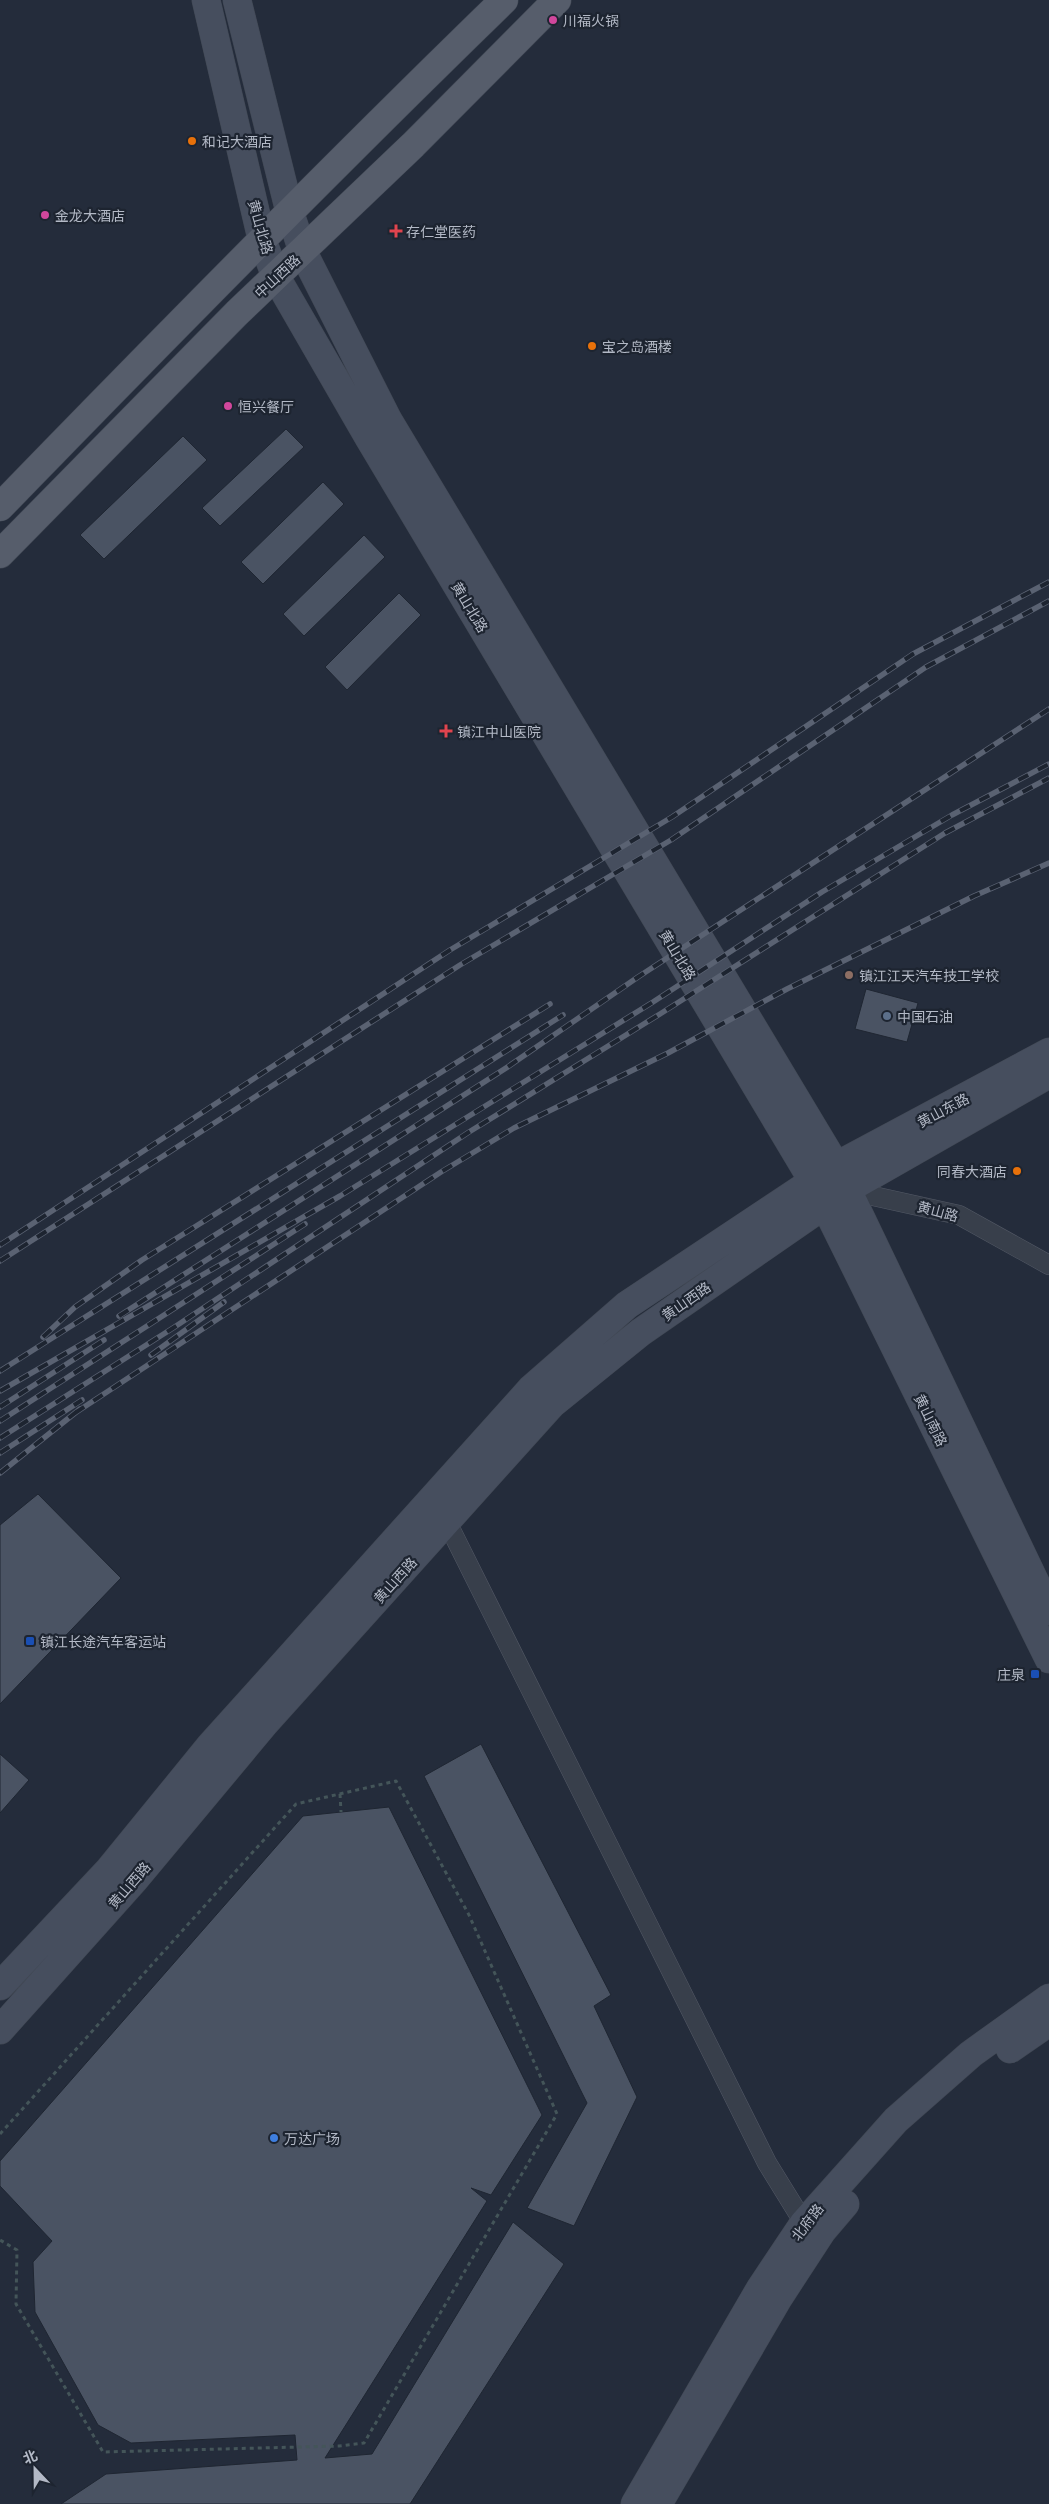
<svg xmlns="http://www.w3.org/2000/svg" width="1049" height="2504" viewBox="0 0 1049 2504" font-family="Commissioner,'Noto Sans SC',sans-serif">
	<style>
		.building { fill: #4a5363; stroke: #1f2632 }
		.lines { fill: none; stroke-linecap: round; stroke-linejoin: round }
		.street-casing { stroke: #535966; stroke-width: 20 }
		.secondary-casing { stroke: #414854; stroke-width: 29 }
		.primary-casing { stroke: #414854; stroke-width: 29 }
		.path { stroke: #445559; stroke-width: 3; stroke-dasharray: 4 4; stroke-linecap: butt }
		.street { stroke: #383f4b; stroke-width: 19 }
		.secondary { stroke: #464e5e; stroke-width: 28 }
		.primary { stroke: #565d6b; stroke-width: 28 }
		.rail-casing { stroke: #5a6272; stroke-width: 5.5 }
		.rail { stroke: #1d2430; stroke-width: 4; stroke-dasharray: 11; stroke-linecap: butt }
		.hotel-dot { fill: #d1479c; stroke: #1d2430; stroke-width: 2 }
		.food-dot { fill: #e8710a; stroke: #1d2430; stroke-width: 2 }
		.health-dot { fill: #e0444e; stroke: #1d2430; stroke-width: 2 }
		.education-dot { fill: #8d6e63; stroke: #1d2430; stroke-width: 2 }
		.service-dot { fill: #5c6f8a; stroke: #1d2430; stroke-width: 2 }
		.transit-dot { fill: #1a4fb4; stroke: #1d2430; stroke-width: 2 }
		.shop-dot { fill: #3f7fe0; stroke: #1d2430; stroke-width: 2 }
		.labels { text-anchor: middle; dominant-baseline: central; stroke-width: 4.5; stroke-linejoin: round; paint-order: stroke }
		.poi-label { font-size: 14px; fill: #b3b9c6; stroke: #1d2430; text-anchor: start }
		.street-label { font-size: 14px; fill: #b3b9c6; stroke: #1d2430 }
	</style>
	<rect width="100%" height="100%" fill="#242c3b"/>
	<path class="building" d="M286 429 304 447 220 526 202 508Z
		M183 436 207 460 104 559 80 535Z
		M323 482 344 504 263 584 241 562Z
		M364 535 385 557 304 636 283 614Z
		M399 593 421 615 347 690 325 667Z
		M866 989 918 1003 907 1042 855 1029Z
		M38 1494 121 1578 0 1704V1525Z
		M481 1744 611 1995 594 2006 637 2097 574 2226 527 2208 587 2103 424 1776Z
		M0 1754 29 1780 0 1813Z
		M389 1807 542 2115 491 2195 471 2188 487 2201 325 2458 372 2454 513 2222 564 2264 410 2504H61L106 2474 297 2460 295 2435 131 2443 98 2425 35 2312 33 2262 52 2241 0 2186V2161L303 1816Z"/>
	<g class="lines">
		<defs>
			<path id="street" d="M846 1190 959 1215 1049 1265
				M447 1522 767 2163 804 2223 812 2227"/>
			<path id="secondary" d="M206 0 262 240 276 277 369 438 813 1181 1049 1659
				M237 0 290 213 303 252 388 420 836 1166 1049 1611
				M0 1986 109 1870 210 1746 531 1389 627 1305 836 1166 1049 1052
				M0 2030 135 1879 265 1723 552 1404 641 1332 846 1190 1049 1074
				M1010 2049 1049 2022
				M635 2504 760 2289 804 2223 896 2120 971 2054 1049 1998
				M658 2504 779 2297 822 2231 845 2204"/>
			<path id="primary" d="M0 507C166 336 333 166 504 0
				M0 554 237 313 413 145 557 0"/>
		</defs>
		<use href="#street" class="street-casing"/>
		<use href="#secondary" class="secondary-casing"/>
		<use href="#primary" class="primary-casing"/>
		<path class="path" d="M340 1794 341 1812
			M0 2134 296 1804 396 1781 469 1915 557 2114 364 2443 339 2446 103 2452 16 2304 17 2250 0 2240"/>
		<use href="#street" class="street"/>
		<use href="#secondary" class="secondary"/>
		<use href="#primary" class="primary"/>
		<defs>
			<path id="rail" d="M0 1245 450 950 672 817 913 654 1049 582
				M0 1261 460 965 671 840 926 667 1049 601
				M119 1316 509 1066 638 977 1049 709
				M43 1337 75 1307 142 1260 550 1004
				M151 1355 224 1302
				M0 1371 563 1015
				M0 1391 340 1196 653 1002 822 892 952 815 1049 764
				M0 1407 104 1340
				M75 1413 441 1172 514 1128 668 1053 787 989 974 896 1049 863
				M0 1421 305 1224
				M0 1438 173 1328 469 1132 660 1014 945 833 1049 778
				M0 1453 82 1400
				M0 1473 80 1409"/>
		</defs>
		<use href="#rail" class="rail-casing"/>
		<use href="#rail" class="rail"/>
	</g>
	<g class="hotel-dot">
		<circle cx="553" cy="20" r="5"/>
		<circle cx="45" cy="215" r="5"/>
		<circle cx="228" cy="406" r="5"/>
	</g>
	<g class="food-dot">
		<circle cx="192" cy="141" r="5"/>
		<circle cx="592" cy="346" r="5"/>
		<circle cx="1017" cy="1171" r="5"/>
	</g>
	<g class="health-dot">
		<path d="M393.5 223.5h5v5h5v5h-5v5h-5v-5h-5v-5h5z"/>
		<path d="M443.5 723.5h5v5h5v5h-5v5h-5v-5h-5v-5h5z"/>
	</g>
	<circle class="education-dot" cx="849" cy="975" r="5"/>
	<circle class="service-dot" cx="887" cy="1016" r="5"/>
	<g class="transit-dot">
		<rect x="25" y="1636" width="10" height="10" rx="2.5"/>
		<rect x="1030" y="1669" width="10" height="10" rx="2.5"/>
	</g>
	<circle class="shop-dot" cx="274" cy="2138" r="5"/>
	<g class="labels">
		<g class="poi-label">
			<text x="563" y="20">川福火锅</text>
			<text x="202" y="141">和记大酒店</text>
			<text x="55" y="215">金龙大酒店</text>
			<text x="406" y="231">存仁堂医药</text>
			<text x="602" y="346">宝之岛酒楼</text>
			<text x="238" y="406">恒兴餐厅</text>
			<text x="457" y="731">镇江中山医院</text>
			<text x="859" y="975">镇江江天汽车技工学校</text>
			<text x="897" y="1016">中国石油</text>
			<text x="1007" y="1171" text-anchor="end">同春大酒店</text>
			<text x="40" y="1641">镇江长途汽车客运站</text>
			<text x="1025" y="1674" text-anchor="end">庄泉</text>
			<text x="284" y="2138">万达广场</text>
		</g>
		<g class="street-label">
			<text transform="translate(261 227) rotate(74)">黄山北路</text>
			<text transform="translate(277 276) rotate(-43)">中山西路</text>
			<text transform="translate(470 607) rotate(59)">黄山北路</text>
			<text transform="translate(678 955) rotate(59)">黄山北路</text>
			<text transform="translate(943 1110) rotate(-28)">黄山东路</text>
			<text transform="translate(938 1211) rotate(15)">黄山路</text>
			<text transform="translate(686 1301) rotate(-35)">黄山西路</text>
			<text transform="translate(931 1420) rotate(64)">黄山南路</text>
			<text transform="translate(395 1580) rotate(-48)">黄山西路</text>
			<text transform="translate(129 1885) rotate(-49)">黄山西路</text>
			<text transform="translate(807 2222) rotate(-52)">北府路</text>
		</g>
	</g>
	<g transform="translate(35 2469) rotate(338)" stroke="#1d2430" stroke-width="4" paint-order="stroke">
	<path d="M0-4L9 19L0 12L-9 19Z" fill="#b3b9c6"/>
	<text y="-8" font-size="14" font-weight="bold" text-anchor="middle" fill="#b3b9c6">北</text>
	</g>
</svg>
